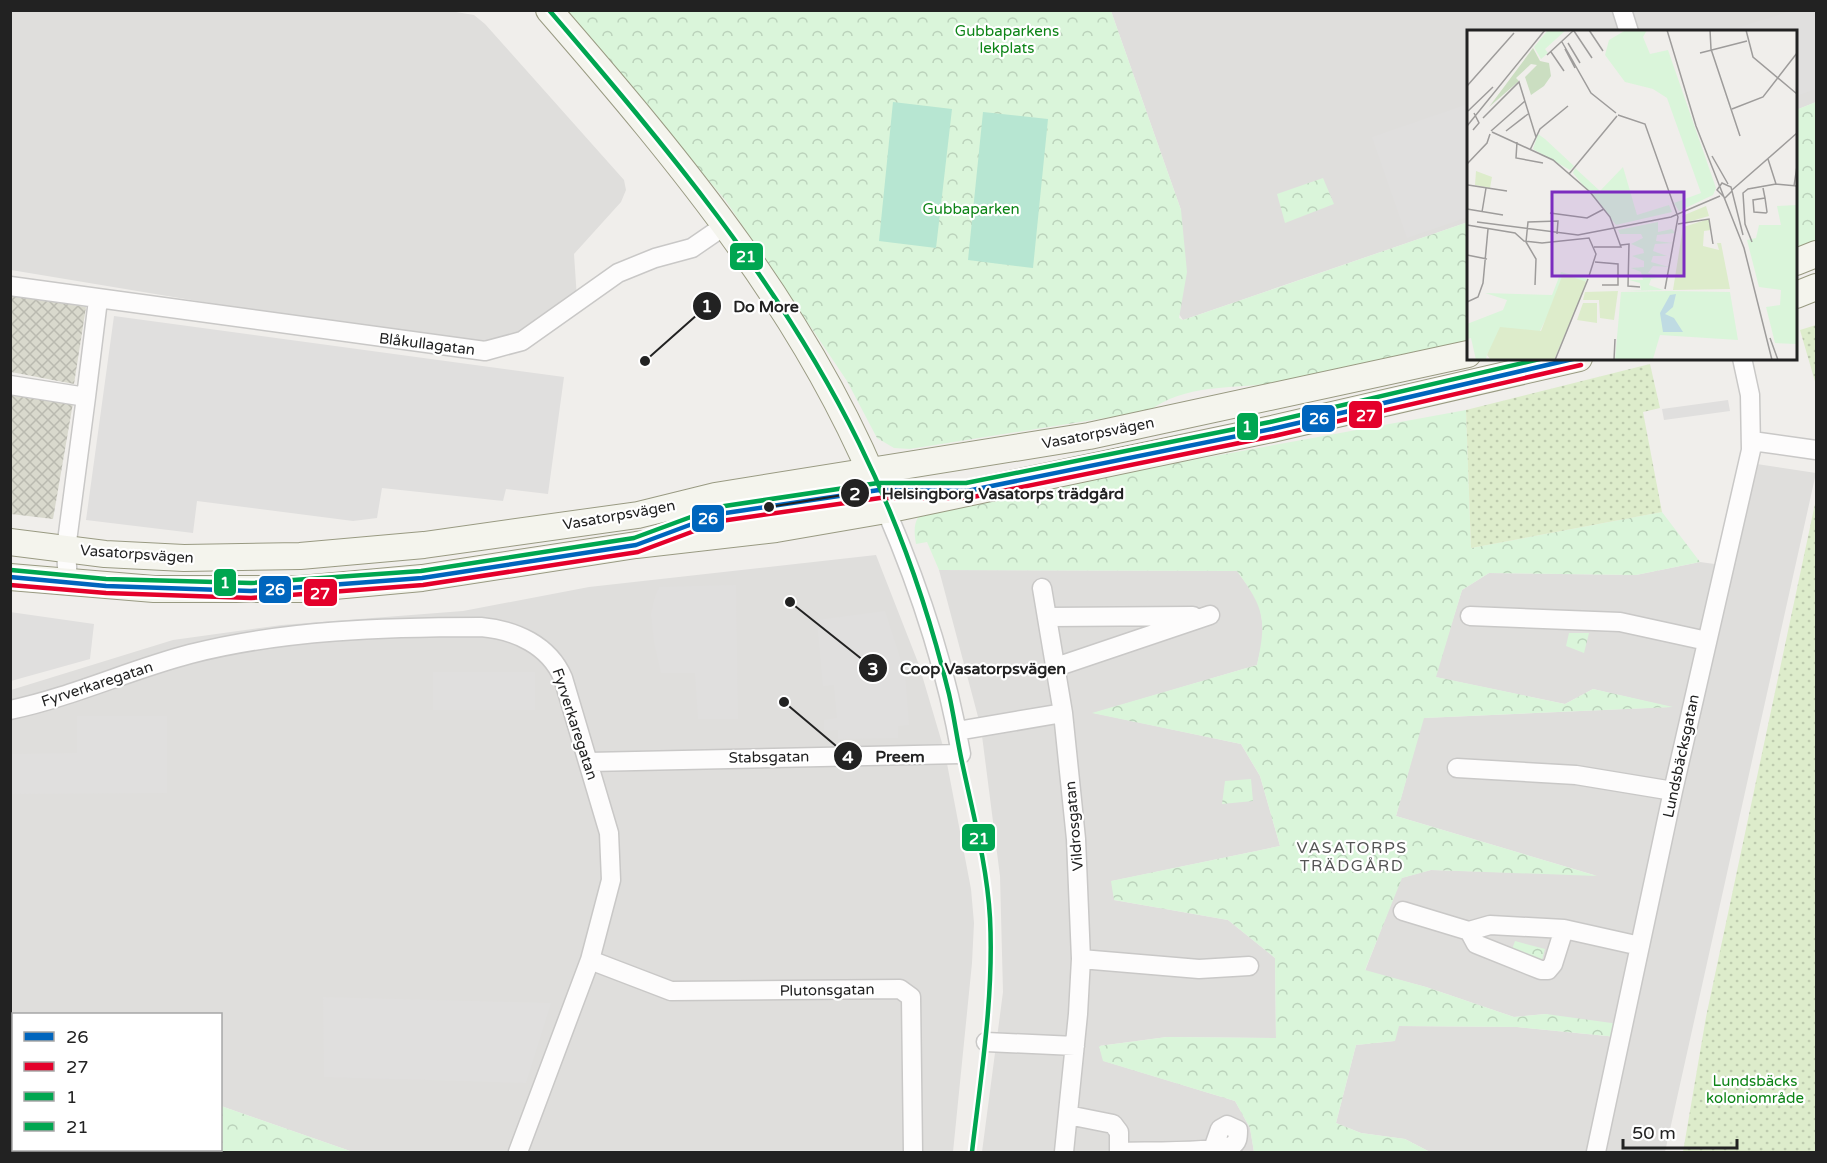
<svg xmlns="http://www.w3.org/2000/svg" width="1827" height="1163" viewBox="0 0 1827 1163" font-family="'Varela Round',sans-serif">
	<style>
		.residential { fill: #dfdedc }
		.construction { fill: url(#construction-cross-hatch) }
		.park { fill: url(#park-crowns) }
		.garden { fill: url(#garden-dots) }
		.pitch { fill: #b7e6d2 }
		.parking { fill: #e0dfde }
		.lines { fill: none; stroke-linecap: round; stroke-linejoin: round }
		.street-casing { stroke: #c9c8c7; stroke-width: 21 }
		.secondary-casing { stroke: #999a82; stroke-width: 28 }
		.street { stroke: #fdfcfc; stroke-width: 18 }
		.secondary { stroke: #f4f4ed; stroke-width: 26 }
		.bus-1-casing { stroke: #fff; stroke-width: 9 }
		.bus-2-casing { stroke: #fff; stroke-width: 9 }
		.bus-3-casing { stroke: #fff; stroke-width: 9 }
		.bus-4-casing { stroke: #fff; stroke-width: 9 }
		.bus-1 { stroke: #0065bd; stroke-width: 4.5 }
		.bus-2 { stroke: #e4002b; stroke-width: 4.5 }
		.bus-3 { stroke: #00a650; stroke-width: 4.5 }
		.bus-4 { stroke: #00a651; stroke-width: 4.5 }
		.labels { text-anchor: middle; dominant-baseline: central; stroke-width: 4.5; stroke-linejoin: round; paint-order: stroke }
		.park-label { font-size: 15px; fill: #0c8416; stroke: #fff }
		.street-label { font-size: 15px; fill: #222; stroke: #fff }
		.neighbourhood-label { font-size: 16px; letter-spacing: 1.5px; fill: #555; stroke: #fff }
		.inset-road { fill: none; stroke: #9e9c9b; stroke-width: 1.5 }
		.view { fill: #7b2cbf; fill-opacity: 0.15; stroke: #7b2cbf; stroke-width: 3 }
		.inset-edge { fill: none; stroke: #222; stroke-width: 3 }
		.leader { fill: none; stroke: #222; stroke-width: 2 }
		.callout-dot { fill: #222; stroke: #fff; stroke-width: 2 }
		.mark-label { font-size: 18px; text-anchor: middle; font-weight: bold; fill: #fff }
		.callout-label { font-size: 16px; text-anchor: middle; font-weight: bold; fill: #222; stroke: #fff; stroke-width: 4.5; stroke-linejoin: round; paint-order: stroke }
		.line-badge { stroke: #fff; stroke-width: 2 }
		.badge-label { font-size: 16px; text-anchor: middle; font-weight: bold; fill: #fff }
	</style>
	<defs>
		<pattern id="construction-cross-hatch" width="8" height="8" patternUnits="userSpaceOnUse" patternTransform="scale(1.5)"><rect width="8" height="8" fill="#d9d9cd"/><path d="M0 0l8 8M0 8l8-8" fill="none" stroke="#babab0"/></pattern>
		<pattern id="park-crowns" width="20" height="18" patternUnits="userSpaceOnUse" patternTransform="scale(1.5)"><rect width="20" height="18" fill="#daf5da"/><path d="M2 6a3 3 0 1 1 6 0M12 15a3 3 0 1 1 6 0" fill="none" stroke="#bbd2bb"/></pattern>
		<pattern id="garden-dots" width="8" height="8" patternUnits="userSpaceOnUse" patternTransform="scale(1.5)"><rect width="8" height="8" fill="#ddeccb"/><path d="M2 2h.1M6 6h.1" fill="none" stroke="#bdcaae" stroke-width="1.8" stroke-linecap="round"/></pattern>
	</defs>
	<rect width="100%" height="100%" fill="#f0eeeb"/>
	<path class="residential" d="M444 10 474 15 485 24 624 180 626 190 621 202 574 254 578 314 479 348 11 270 10 11Z
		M1111 11H1816V102L1796 110V32H1468V222L1183 320 1179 314 1181 210Z
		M1750 463 1816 473 1665 1152H1430L1405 1139 1361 1133 1336 1123 1356 1045 1394 1041 1398 1026 1517 1027 1617 1037 1546 1014 1514 1017 1426 987 1365 971 1401 878 1431 870 1594 875 1396 816 1423 718 1670 707 1593 689 1565 704 1435 677 1462 590 1489 573 1636 575 1700 562 1729 566Z
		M876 555 919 665 945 753 971 889 974 923 972 963 953 1152H353L221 1106 220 1014H14V1150H98L97 1152H11V690L173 640 282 625 463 611 589 587Z
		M939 570 1237 571 1259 601 1264 634 1257 665 1094 713 1241 744 1260 776 1280 846 1112 881 1114 900 1228 920 1275 958 1276 1038 1167 1037 1099 1046 1104 1061 1235 1101 1250 1128 1254 1152H982L1003 992 1000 876 981 728Z"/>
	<path class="construction" d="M11 295 86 307 74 384 11 372Z
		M11 394 73 403 53 519 11 514Z"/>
	<path class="park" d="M567 11H1111L1181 210 1187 272 1179 318 1183 320 1192 317 1468 222V343C1406 356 1343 371 1280 382 1235 390 1188 382 1149 411L910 449 894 448 877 438 847 381 726 201Z
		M1816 102V241L1796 249V110Z
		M1323 178 1334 204 1285 223 1277 194Z
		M1466 410 1471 548 1662 512 1700 562 1636 575 1489 573 1462 590 1436 677 1565 704 1593 689 1673 707 1424 718 1396 816 1597 876 1431 870 1402 878 1365 970 1426 987 1514 1017 1546 1014 1619 1024 1617 1037 1517 1027 1399 1026 1395 1041 1356 1045 1336 1123 1361 1133 1405 1139 1430 1152H1254L1250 1128 1235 1101 1103 1061 1099 1046 1167 1037 1276 1038 1275 958 1228 920 1114 900 1111 881 1280 846 1260 776 1241 744 1092 713 1257 665C1267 619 1264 608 1237 571L939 570 927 542 916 544C913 527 914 515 930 508Z
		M1569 633H1589L1584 653 1566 646Z
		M1251 779 1253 801 1222 804 1225 781Z
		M1515 941 1545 949 1540 967 1510 955Z
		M221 1106 353 1152H224L215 1150H220Z
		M98 1150H144L143 1152H97Z"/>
	<path class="garden" d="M1816 325V385L1800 330Z
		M1650 364 1660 408 1643 412 1662 512 1471 548 1466 410Z
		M1816 499V1152H1683L1706 1017Z
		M144 1150H215L224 1152H143Z"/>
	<path class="pitch" d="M893 102 952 109 936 248 879 241Z
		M983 112 1048 119 1033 268 968 260Z"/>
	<path class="parking" d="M1791 11H1816V89L1796 96V32L1727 31Z
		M1468 104V217L1407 238 1372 137Z
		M114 316 564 377 548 494 506 489 503 501 382 488 377 518 353 521 197 501 193 533 86 520Z
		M1728 400 1730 411 1664 420 1662 409Z
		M736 585 738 719H698L695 673H661L654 642 651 614 654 600 659 587Z
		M885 611 905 673 909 725 898 726V738L838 739V730L824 731V720L837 718 834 685 823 686 817 620Z
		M10 612 94 624 90 659 11 681Z
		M433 672H535V710H433Z
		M77 716H167V793L11 794V754L77 753Z
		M323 997 551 1003 526 1083 324 1077Z"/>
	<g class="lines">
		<defs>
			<path id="street" d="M1622 10 1629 32
				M10 286 485 351 522 341 618 273 655 258 692 248 724 226
				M10 385 86 397 66 549 68 584
				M86 397 98 300
				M1752 441 1816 450
				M1042 588 1063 713
				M1470 616 1620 622 1707 641
				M1049 617 1193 616
				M1056 667 1210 615
				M10 710C72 697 129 670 190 654 283 630 386 627 481 627 515 630 549 645 563 678L609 833 611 880 590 960 518 1152
				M957 731 1063 713 1076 839 1081 959 1078 1014 1064 1152
				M589 762 961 754C947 671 919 587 886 510
				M1457 768 1576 775 1673 791
				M1403 911 1469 931 1490 925 1564 929 1640 946
				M1469 931 1476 944 1541 970H1548L1553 964 1564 929
				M1081 959 1199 969 1249 966
				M590 960 671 991 900 989 911 997 913 1152
				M986 1042 1075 1046
				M1068 1115 1113 1124 1119 1132V1152
				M1119 1152C1143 1151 1212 1153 1231 1146 1238 1143 1238 1137 1238 1130L1227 1125 1220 1129 1213 1149
				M1596 1152 1673 791 1751 450 1750 395 1742 358"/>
			<path id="secondary" d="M549 10C681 162 814 321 886 510
				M1796 262 1816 254
				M1796 295 1816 287
				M10 542 105 554 184 558 300 556 424 545 638 515 715 496 1089 436 1468 354
				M10 577 154 589H301L422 578 636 545 776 529 886 510 1272 429 1579 358"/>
		</defs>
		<use href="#street" class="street-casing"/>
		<use href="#secondary" class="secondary-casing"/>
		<use href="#street" class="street"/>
		<use href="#secondary" class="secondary"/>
		<defs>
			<path id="bus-1" d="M10 577 106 586 251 591 422 578 636 545 719 514 879 490 967 491 1272 429 1577 358"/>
			<path id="bus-2" d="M10 585 106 593 251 598 423 585 638 552 721 521 880 498H968L1274 436 1581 365"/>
			<path id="bus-3" d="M11 570 106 579 251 583 421 571 634 538 718 507 878 483H966L1270 422 1544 358"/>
			<path id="bus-4" d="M549 10C665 145 780 282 859 443 898 522 928 608 949 694 954 716 957 739 962 762 973 814 987 865 990 918 994 996 981 1075 972 1152"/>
		</defs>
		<use href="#bus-1" class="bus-1-casing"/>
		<use href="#bus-2" class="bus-2-casing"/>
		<use href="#bus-3" class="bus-3-casing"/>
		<use href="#bus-4" class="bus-4-casing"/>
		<use href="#bus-1" class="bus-1"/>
		<use href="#bus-2" class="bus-2"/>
		<use href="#bus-3" class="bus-3"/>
		<use href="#bus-4" class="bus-4"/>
	</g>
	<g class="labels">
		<g class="park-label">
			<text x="1007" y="31">Gubbaparkens<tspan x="1007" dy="17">lekplats</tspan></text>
			<text x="971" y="209">Gubbaparken</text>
			<text x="1755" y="1081">Lundsbäcks<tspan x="1755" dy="17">koloniområde</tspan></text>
		</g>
		<g class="street-label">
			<text transform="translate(427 344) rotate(7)">Blåkullagatan</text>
			<text transform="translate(1098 433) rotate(-11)">Vasatorpsvägen</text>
			<text transform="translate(619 515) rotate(-10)">Vasatorpsvägen</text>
			<text transform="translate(137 554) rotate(4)">Vasatorpsvägen</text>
			<text transform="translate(97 684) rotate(-18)">Fyrverkaregatan</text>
			<text transform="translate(575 724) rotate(72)">Fyrverkaregatan</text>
			<text transform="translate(1681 756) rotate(-78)">Lundsbäcksgatan</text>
			<text transform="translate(769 757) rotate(-1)">Stabsgatan</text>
			<text transform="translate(1074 826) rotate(-95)">Vildrosgatan</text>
			<text transform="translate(827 990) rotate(-1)">Plutonsgatan</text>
		</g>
		<g class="neighbourhood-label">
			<text x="1352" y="848">VASATORPS<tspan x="1352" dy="18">TRÄDGÅRD</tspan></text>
		</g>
	</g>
	<g transform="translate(1467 30)">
		<rect width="330" height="330" fill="#f0eeeb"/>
		<path d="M151 261 147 290 133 288 132 270H116L118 262ZM116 273H130V293L110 290Z" fill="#ddeccb"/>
		<path d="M66 18 73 31 82 33 84 46 77 56 64 65 58 47 70 35 64 34 49 48 52 51 22 77Z" fill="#cbdec1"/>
		<path d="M81 0H99L78 19 81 23 74 29 67 17ZM159 0H180L176 7 183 24 201 20 249 158 246 165 212 181 207 173 234 163 200 68 186 59 158 52 138 25 142 10ZM71 104 78 109 107 136 103 140 66 119ZM156 137 170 185 202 175 205 182 149 195 106 143 108 138 133 161ZM330 175V314L308 313 299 277 313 275 314 260 292 257 280 210 289 208 292 195H314L310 176ZM191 192V202L205 199 208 203 190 205 189 211 206 213 188 214 186 221 200 226H186L184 232 202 237 186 236 181 243 199 247 184 249 182 255 196 260 159 261 174 260 173 253 162 250H176L174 242 164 238 177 237V231L165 226 177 223 176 219 164 214 176 208 174 204H153L151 200ZM94 242 121 249 83 281 73 301 20 324 19 330H9L4 308 0 309V294L36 280 40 270 18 263 85 265ZM202 261 263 262 271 310 193 305 186 329 148 330 154 262Z" fill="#daf5da"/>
		<path d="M9 141 25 147 23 158 8 155ZM239 176 242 186 217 193 215 186ZM242 189 244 200 237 201 236 216 252 220 250 213H254L263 259 206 260 216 197ZM96 244 120 252 87 330H24L20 325 33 297 74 301Z" fill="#ddeccb"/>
		<path d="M209 264 206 277 198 284 207 288 216 302H196L193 283 203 265Z" fill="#bfdbe3"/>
		<path class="inset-road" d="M122 0 136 21M200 0 229 96 277 218 305 330M243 0 244 19 273 106M279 0 286 27 330 64M107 1 125 28M95 12 124 63 149 83M101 13 113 33M98 19 108 38M84 22 97 41M233 23 280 11M80 25 107 0M0 56 47 3M265 79 296 67 330 23M1 81 26 57M151 85 178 94 211 187 198 259M16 88 52 52 69 107M0 96 78 0M6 100 12 93 7 83M24 101 58 71M39 101 61 84M25 102 86 130 123 162 143 187 154 217H127M50 112 49 128 76 133M63 120 73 99 101 76M245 126 261 154M301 129 309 154M0 134 20 113 23 104M102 144 150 86M309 154 330 156M1 155 40 161M327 156 330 136M296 158 298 168 300 182 299 183 287 182 286 170 298 168M265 160 330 103M265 161 258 168 250 160 255 153 264 157 276 205M0 179 36 185M15 182 19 158M83 183 120 188 137 179M10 192 111 205 204 187 253 166M211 194 242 189 246 214M0 195 48 203 57 211 75 213 122 208 129 224 122 246M285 212 278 194 276 163 281 159 309 154M154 215 162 214 161 256 173 257M0 225 20 229M128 232 151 234V255H135M68 255 69 229 59 212 61 192 91 191 90 204M0 272 11 267 16 253 21 199M303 308 311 330M88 330 121 249M147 330 148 309"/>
		<path class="view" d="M85 162H217V246H85Z"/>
		<rect width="330" height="330" class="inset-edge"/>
	</g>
	<path class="leader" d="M645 361L707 306M769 507L855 493M790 602L873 668M784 702L848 756"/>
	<g class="callout-dot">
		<circle cx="645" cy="361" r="6"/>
		<circle cx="769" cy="507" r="6"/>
		<circle cx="790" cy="602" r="6"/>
		<circle cx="784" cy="702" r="6"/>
		<circle cx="707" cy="306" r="15"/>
		<circle cx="855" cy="493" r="15"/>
		<circle cx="873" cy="668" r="15"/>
		<circle cx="848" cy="756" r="15"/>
	</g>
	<g class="mark-label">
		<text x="707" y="312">1</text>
		<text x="855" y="500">2</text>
		<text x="873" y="675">3</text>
		<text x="848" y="763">4</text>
	</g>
	<g class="callout-label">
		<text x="766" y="312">Do More</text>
		<text x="1003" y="499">Helsingborg Vasatorps trädgård</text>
		<text x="983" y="674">Coop Vasatorpsvägen</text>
		<text x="900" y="762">Preem</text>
	</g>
	<g class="line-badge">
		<rect x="729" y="242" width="35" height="29" rx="6" fill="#00a651"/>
		<rect x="1348" y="400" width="35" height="29" rx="6" fill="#e4002b"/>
		<rect x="1301" y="404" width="35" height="29" rx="6" fill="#0065bd"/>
		<rect x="1236" y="412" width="23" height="29" rx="6" fill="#00a650"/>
		<rect x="691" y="504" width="34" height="29" rx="6" fill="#0065bd"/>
		<rect x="213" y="568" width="24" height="29" rx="6" fill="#00a650"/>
		<rect x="258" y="575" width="34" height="29" rx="6" fill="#0065bd"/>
		<rect x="303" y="578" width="35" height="29" rx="6" fill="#e4002b"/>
		<rect x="961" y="823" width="35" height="29" rx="6" fill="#00a651"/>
	</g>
	<g class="badge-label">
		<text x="746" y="262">21</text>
		<text x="1366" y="421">27</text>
		<text x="1319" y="424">26</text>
		<text x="1247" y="432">1</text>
		<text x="708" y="524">26</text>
		<text x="225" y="588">1</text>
		<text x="275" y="595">26</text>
		<text x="320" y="599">27</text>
		<text x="979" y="844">21</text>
	</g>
	<rect width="1827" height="1163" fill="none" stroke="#222222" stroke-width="24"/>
	<rect x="12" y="1013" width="210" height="138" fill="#ffffff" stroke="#a7a7a7" stroke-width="1.5"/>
	<rect x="24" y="1032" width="30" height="9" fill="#0065bd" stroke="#a7a7a7" stroke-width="1.5"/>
	<text x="66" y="1043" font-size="18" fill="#222222">26</text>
	<rect x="24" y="1062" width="30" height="9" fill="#e4002b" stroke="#a7a7a7" stroke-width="1.5"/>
	<text x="66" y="1073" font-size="18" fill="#222222">27</text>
	<rect x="24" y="1092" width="30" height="9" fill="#00a650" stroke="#a7a7a7" stroke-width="1.5"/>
	<text x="66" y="1103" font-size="18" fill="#222222">1</text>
	<rect x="24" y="1122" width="30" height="9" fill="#00a651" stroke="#a7a7a7" stroke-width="1.5"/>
	<text x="66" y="1133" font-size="18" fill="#222222">21</text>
	<path d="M1623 1139v9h114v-9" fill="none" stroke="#222222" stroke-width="3"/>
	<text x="1632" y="1139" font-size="18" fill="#222222" stroke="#ffffff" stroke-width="4.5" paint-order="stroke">50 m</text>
</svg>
